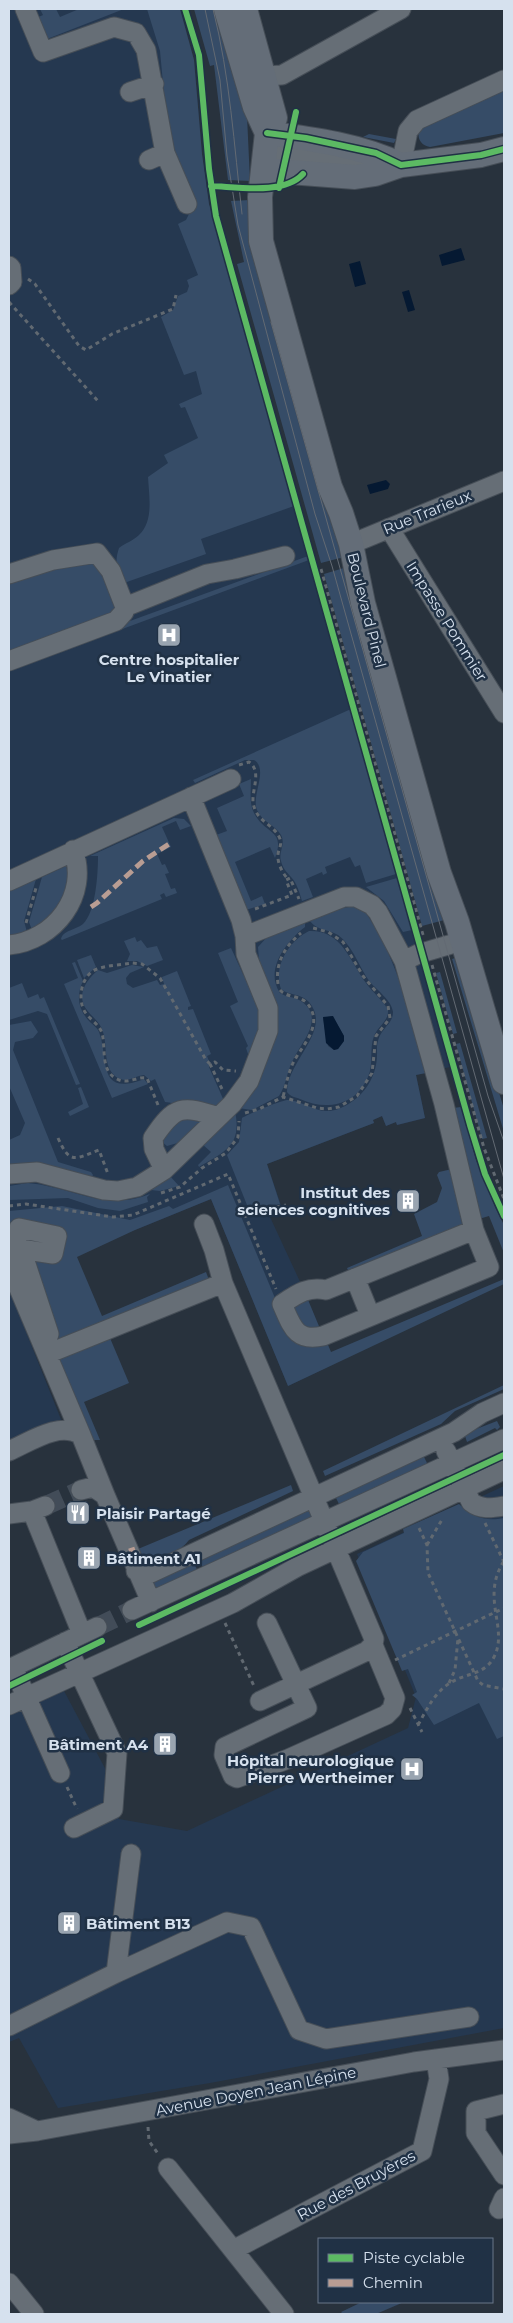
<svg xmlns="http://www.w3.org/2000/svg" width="513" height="2323" viewBox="0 0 513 2323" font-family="Montserrat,sans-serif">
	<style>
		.built { fill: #253850 }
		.green { fill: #364c67; fill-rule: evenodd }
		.water { fill: #051932 }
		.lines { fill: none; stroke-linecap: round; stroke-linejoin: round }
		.minor-tunnel { stroke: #424c58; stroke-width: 19; stroke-dasharray: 19 9; stroke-linecap: butt }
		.minor-casing { stroke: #464e57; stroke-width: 21 }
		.major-casing { stroke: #464e57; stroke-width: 26 }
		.path { stroke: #616971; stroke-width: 3; stroke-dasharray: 4 4; stroke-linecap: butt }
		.minor { stroke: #666e76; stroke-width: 19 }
		.major { stroke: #646d78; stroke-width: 24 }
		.tram { stroke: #636a73; stroke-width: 1 }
		.quiet { stroke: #b99d93; stroke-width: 5; stroke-dasharray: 10 5; stroke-linecap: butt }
		.cycleway-casing { stroke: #203145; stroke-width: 9 }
		.cycleway { stroke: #5cba63; stroke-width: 6 }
		.labels { text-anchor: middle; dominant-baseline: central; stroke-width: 5; stroke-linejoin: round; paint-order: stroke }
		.street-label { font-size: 15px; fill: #d6e1ee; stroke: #203145 }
		.poi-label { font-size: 15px; font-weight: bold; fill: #d6e1ee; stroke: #203145; text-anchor: end }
	</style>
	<rect width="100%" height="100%" fill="#28323d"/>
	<path class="built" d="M9 9H180L194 60 202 154 209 204 450 1067 416 1075 425 1118 397 1125 396 1122 386 1126 382 1116 373 1120 374 1123 267 1164 283 1211 270 1217 302 1286 334 1364 288 1386 211 1199 135 1230 9 1216Z
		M9 1289 62 1422 9 1445Z
		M504 1486V2028L210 2083 58 2108 19 2038 9 2042V1714L63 1689 108 1774 119 1819 187 1831 408 1728 416 1697 357 1554Z"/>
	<path class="green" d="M40 9H56L60 17 79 9H124L47 39 32 20 43 15Z
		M147 9H180L194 60 202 154 209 204 294 506 201 539 206 554 124 583C117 570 114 563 119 548 125 543 133 541 139 535 154 521 149 496 148 477L168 463 164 455 198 438 185 407 181 408 179 404 202 394 196 371 184 375 161 317 173 310 178 296 187 292 189 286 187 280 198 275 178 224 186 220 190 212 170 158 160 51Z
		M194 9H218L247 116 250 181 228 180 214 65 210 66Z
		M504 83V133L430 147C420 145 417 138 419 128Z
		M369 134 396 139 394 143 363 137Z
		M250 200 344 557 321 563 237 264 244 262 231 201Z
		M308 556 309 560 9 671V665L129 616 130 621Z
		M98 560 118 611 9 657V577Z
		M347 567 448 919 422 926 324 574Z
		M351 709 396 874 366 883 360 865 355 867 350 857 325 867 327 873 323 875 322 872 306 879 313 897 302 901C300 894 297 883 291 877 286 871 283 869 281 861 278 852 286 845 281 835 275 825 262 822 257 810 251 795 269 769 254 760H245L195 783 193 780Z
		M251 779C251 790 249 803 254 813 265 835 286 829 275 858L270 847 235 862 251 901 262 896 265 904 246 910 216 835 227 831 217 808 244 796 239 784Z
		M174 818 184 819 191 826 180 830 176 821 162 827 171 847 157 854 162 865 165 864 169 873 165 874 171 889 175 888 177 893 166 897 164 893 160 895 162 899 62 940 61 939C63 930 76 930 83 924 96 912 98 873 98 856H90Z
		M66 866C71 877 63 906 55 914 48 921 39 925 32 930L29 922 42 877Z
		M397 878 412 930 403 932 384 901 366 887Z
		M36 879 24 921 27 932 9 937V888Z
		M342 906 343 908 355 906 365 911 384 942 404 992 426 1073 416 1075 425 1118 397 1125 396 1122 386 1126 382 1116 373 1120 374 1123 267 1164 280 1204 249 1210 227 1155 239 1142 242 1118C249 1114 281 1100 288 1100 305 1101 317 1115 335 1110 361 1102 378 1078 377 1052 376 1028 393 1027 393 1012 392 1001 377 990 370 982 359 967 353 946 338 935 328 929 314 930 309 919Z
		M305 920V927C287 941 264 969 280 993 286 997 295 997 301 1001 326 1018 301 1043 293 1060 287 1071 286 1086 279 1096L252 1110 238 1108 256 1088 268 1058 272 1036 260 976 258 947 268 936Z
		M309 931C342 930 349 960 366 983 372 992 383 1000 388 1010 389 1021 378 1026 374 1036 369 1049 374 1064 368 1077 356 1106 325 1111 300 1099 295 1097 291 1097 287 1092 287 1061 333 1030 309 1002 301 993 289 996 281 989 273 966 289 941 309 931ZM332 1016 344 1036V1041L338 1049 334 1050 328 1046 323 1018Z
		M135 937 137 942 141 940 147 948 157 946 163 960 147 966 137 961H127L130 954 124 941Z
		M231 948 243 974 258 997 262 1031 249 1057 246 1048 248 1046 230 1006 238 1002 218 953Z
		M91 955 96 967 84 978 77 960Z
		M458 957 504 1109V1132L452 959Z
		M75 962 83 981C76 996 78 1009 89 1021 93 1025 97 1027 99 1032 109 1057 96 1098 144 1079L148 1084 112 1098 64 984 78 978 72 963Z
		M132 965 144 967 130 973 126 978 127 984 133 988 157 980 160 985 164 984 162 977 177 971 191 1006 188 1007V1010L193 1009 211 1054 207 1056 210 1064 209 1067 224 1101C211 1114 182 1104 165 1102L155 1079 151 1081 144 1075C135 1076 127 1083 118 1078 102 1069 108 1046 103 1032 99 1017 82 1013 82 996 83 985 90 977 98 970L107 973Z
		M440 972 457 1033 453 1034 436 973Z
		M22 983 28 998 38 994 40 999 44 997 80 1084 76 1085 47 1014 38 1011 9 1020V988Z
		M31 1021 38 1032 33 1038 15 1042 13 1050 58 1162 91 1172 93 1175 92 1177 9 1167V1140L20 1135 25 1123 9 1086V1025Z
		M460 1043 487 1138 482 1139 456 1044Z
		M81 1087 89 1107 70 1116 68 1112 83 1104 78 1088Z
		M461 1107 476 1160 495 1207 504 1225V1253L489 1216 479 1219 453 1108Z
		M235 1111C242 1145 226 1151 199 1167L198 1165 211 1152 202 1144Z
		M176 1117 201 1121 181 1142 167 1146 162 1142V1133Z
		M452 1169 464 1226 349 1273 347 1268 422 1236 414 1214 437 1202 442 1188 437 1175 439 1172Z
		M170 1176 179 1186 160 1191 151 1190Z
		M28 1183C72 1187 105 1212 150 1194L147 1197 148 1202 120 1211 98 1208 68 1198 9 1200V1186Z
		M228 1185 287 1327 326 1340 331 1352 504 1279V1284L288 1386 211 1199 135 1230 77 1257 102 1316 206 1272 209 1280 110 1338 129 1383 84 1402 100 1440H87L9 1257V1211L62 1206 130 1220 169 1206 173 1209Z
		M306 1295 321 1331H304L294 1309 296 1304Z
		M504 1385V1389L455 1411 441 1424 325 1476 323 1471Z
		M497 1421 500 1427 497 1430 495 1428 467 1442 465 1436 466 1433Z
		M421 1451 429 1467 341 1508 333 1492Z
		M291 1485 293 1491 189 1540C180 1552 157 1564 143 1558L138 1549Z
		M459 1504C473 1517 485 1522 504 1518V1736L497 1739 479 1703 434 1725 417 1699 412 1695 417 1692 408 1669 402 1671 356 1561 363 1552 404 1533 403 1529Z
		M309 1508 313 1518 205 1572 197 1555Z
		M192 1558 199 1574 155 1595 147 1579Z
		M362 2302H404L376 2314H343L341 2312Z"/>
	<path class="water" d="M461 248 465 260 442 266 439 255Z
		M360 261 366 284 355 287 349 264Z
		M409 290 415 310 408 312 402 292Z
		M386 480 390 484 388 489 370 494 367 485Z
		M333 1016 344 1036V1041L338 1049 334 1050 326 1043 323 1017Z"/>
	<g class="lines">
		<path class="minor-tunnel" d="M45 1506 81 1490
			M97 1627 132 1610"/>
		<defs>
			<path id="minor" d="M25 9 43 52 114 27 136 33 146 50 165 153 187 204
				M264 76 282 75 401 9
				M130 92 154 84
				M265 153 318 160 349 168 364 162 376 153
				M149 160 165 153
				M401 165 408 131 417 120 504 80
				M9 266 11 268 12 282 9 285
				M389 528 504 713
				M351 544 504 481
				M9 574 53 560 97 553 111 571 125 607 207 574 235 569 285 556
				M9 661 116 621 124 612 125 607
				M9 881 231 779
				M245 936 344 897H356L372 905 378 912 404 961 444 1104 474 1230 489 1267 323 1336C295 1342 292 1326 282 1304 297 1294 308 1286 326 1290L474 1230
				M9 945C54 941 90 895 73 850
				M404 961 418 954 462 941
				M164 1170 154 1149 153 1138C175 1105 182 1105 218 1117
				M9 1174 37 1172 104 1190 118 1191 137 1187 164 1170 232 1104 249 1081 268 1031V1008L246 954 245 936 241 920 191 797
				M204 1224 214 1250 223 1283 374 1639 373 1645 367 1651 260 1701
				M23 1255 27 1250 53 1254 57 1236 19 1228 15 1248 23 1255 49 1334 44 1347
				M9 1265 81 1435
				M355 1278 370 1315
				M52 1352 223 1283
				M9 1451C30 1442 59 1421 81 1435L105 1495
				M446 1451 471 1502C481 1510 492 1508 504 1506
				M81 1490 93 1487 105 1495 151 1602
				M32 1511 82 1634
				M9 1514 32 1511 45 1506
				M136 1571 151 1573 454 1432 482 1413 504 1403
				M132 1610 504 1439
				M267 1623 307 1708 225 1747 224 1755 233 1776 237 1778 288 1759 386 1715 392 1709 395 1698 373 1645
				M65 1642 117 1753 113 1809 74 1828
				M13 1667 60 1773
				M9 1669 97 1627
				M9 1705 233 1603 297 1567 504 1470
				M116 1973 131 1854
				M9 2026 116 1973 227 1922 251 1927 299 2030 326 2039 469 2017
				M504 2104 476 2111V2133L504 2175
				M9 2118 37 2131
				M9 2134 37 2131 414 2062 504 2050
				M168 2168 284 2314
				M499 2209 504 2198
				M233 2250 422 2151 439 2079 436 2059
				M9 2283 34 2314"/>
			<path id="major" d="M226 9 255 107 267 133
				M245 9 275 118 267 133 260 197 261 241 330 487 341 513 351 544 363 603 439 873 457 922 504 1082
				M267 133C312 139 359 145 401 165
				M263 170 355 177 375 174 401 165 481 155 504 149"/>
		</defs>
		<use href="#minor" class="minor-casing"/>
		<use href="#major" class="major-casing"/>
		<path class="path" d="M28 279 35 284 79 346 86 350 112 334 173 309 176 295
			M9 302 98 401
			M321 569 423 935
			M239 765 249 762C262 771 252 789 253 802 256 823 274 823 280 839 282 845 279 848 278 854 277 862 282 873 288 879
			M255 909 292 895 286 880 290 878 299 899
			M26 923 36 888
			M432 965 484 1148 504 1199
			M278 984C275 963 285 946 301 933
			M280 990C287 998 299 995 307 1003 325 1025 302 1045 293 1063 288 1074 286 1085 283 1097
			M222 1089 210 1064 215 1062 223 1070 236 1071
			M158 1105 147 1078C137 1076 128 1085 117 1079 100 1071 106 1048 102 1033 99 1024 90 1020 85 1012 77 999 81 975 97 969 108 965 121 965 132 963L142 964 160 978 206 1060 210 1064
			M245 1113 259 1109 283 1097 317 1108 327 1109 339 1107 357 1096 372 1073 376 1036 390 1018 388 1006 363 976 343 942 328 932 313 928
			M58 1138C70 1165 75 1159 99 1150L108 1174
			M161 1193 180 1187 202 1168 226 1153 238 1137 239 1121
			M9 1206 26 1204 113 1217 133 1215 228 1174 276 1289
			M245 1214 286 1205
			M485 1523 504 1562
			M419 1528 427 1545 428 1573 478 1681 483 1685 504 1689
			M427 1545 443 1518
			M225 1623 254 1686
			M395 1660 504 1608
			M449 1683 455 1670 458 1638
			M410 1708 422 1732
			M418 1725C427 1709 434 1693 450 1683 465 1673 485 1675 494 1657 509 1628 480 1598 504 1561
			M67 1787 77 1809
			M148 2127 149 2141 159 2155"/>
		<use href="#minor" class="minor"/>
		<use href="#major" class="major"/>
		<path class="tram" d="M205 9 220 80 227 156 238 225 315 514 332 566 504 1179
			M213 9C230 76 234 145 242 214
			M271 322 488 1096 504 1142"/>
		<path class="quiet" d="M91 907 97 903 143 861 169 844
			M129 1551 135 1549"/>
		<defs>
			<path id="cycleway" d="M185 9 199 55 209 169 216 216 470 1125 485 1174 504 1216
				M267 133 306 138 376 153 401 165 481 155 504 149
				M211 186C238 187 284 195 303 174
				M279 188 296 112
				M139 1625 504 1455
				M9 1686 102 1641"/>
		</defs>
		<use href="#cycleway" class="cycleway-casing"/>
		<use href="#cycleway" class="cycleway"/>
	</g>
	<defs>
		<symbol id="hospital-square" viewBox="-11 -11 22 22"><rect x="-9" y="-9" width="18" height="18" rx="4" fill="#99a4b0" stroke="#203145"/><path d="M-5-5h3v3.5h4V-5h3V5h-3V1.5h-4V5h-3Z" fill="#fff"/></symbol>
		<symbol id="building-square" viewBox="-11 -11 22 22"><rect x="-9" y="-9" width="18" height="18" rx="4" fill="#99a4b0" stroke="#203145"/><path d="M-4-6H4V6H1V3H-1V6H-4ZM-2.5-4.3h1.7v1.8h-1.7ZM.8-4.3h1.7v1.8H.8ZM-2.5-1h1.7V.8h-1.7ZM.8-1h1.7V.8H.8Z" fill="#fff"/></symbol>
		<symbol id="restaurant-square" viewBox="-11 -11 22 22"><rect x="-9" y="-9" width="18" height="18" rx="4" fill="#99a4b0" stroke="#203145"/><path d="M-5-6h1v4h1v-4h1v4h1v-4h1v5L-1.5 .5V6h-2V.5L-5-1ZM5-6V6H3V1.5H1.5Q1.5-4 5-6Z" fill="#fff"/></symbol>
	</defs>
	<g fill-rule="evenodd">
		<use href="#hospital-square" x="155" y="621" width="28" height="28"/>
		<use href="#building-square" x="394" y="1187" width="28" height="28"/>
		<use href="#restaurant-square" x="64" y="1499" width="28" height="28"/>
		<use href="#building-square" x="75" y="1544" width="28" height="28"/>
		<use href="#building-square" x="151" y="1730" width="28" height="28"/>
		<use href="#hospital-square" x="398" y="1755" width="28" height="28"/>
		<use href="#building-square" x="55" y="1909" width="28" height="28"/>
	</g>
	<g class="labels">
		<g class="street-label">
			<text transform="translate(427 512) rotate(-22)">Rue Trarieux</text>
			<text transform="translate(367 610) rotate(76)">Boulevard Pinel</text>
			<text transform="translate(447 621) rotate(58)">Impasse Pommier</text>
			<text transform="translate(256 2091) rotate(-11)">Avenue Doyen Jean Lépine</text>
			<text transform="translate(356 2185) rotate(-28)">Rue des Bruyères</text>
		</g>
		<g class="poi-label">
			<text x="169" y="659" text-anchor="middle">Centre hospitalier<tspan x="169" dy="17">Le Vinatier</tspan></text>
			<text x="390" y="1192">Institut des<tspan x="390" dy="17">sciences cognitives</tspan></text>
			<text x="96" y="1513" text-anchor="start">Plaisir Partagé</text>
			<text x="106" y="1558" text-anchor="start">Bâtiment A1</text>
			<text x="148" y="1744">Bâtiment A4</text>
			<text x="394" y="1760">Hôpital neurologique<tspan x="394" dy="17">Pierre Wertheimer</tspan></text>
			<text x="86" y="1923" text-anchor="start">Bâtiment B13</text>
		</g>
	</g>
	<rect width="513" height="2323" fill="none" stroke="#d6e1ee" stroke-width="20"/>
	<rect x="318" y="2238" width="175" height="65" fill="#203145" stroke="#697789"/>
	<rect x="328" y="2254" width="25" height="8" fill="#5cba63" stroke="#697789"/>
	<text x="363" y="2263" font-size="15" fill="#d6e1ee">Piste cyclable</text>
	<rect x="328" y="2279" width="25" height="8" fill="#b99d93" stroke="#697789"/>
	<text x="363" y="2288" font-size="15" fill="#d6e1ee">Chemin</text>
</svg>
